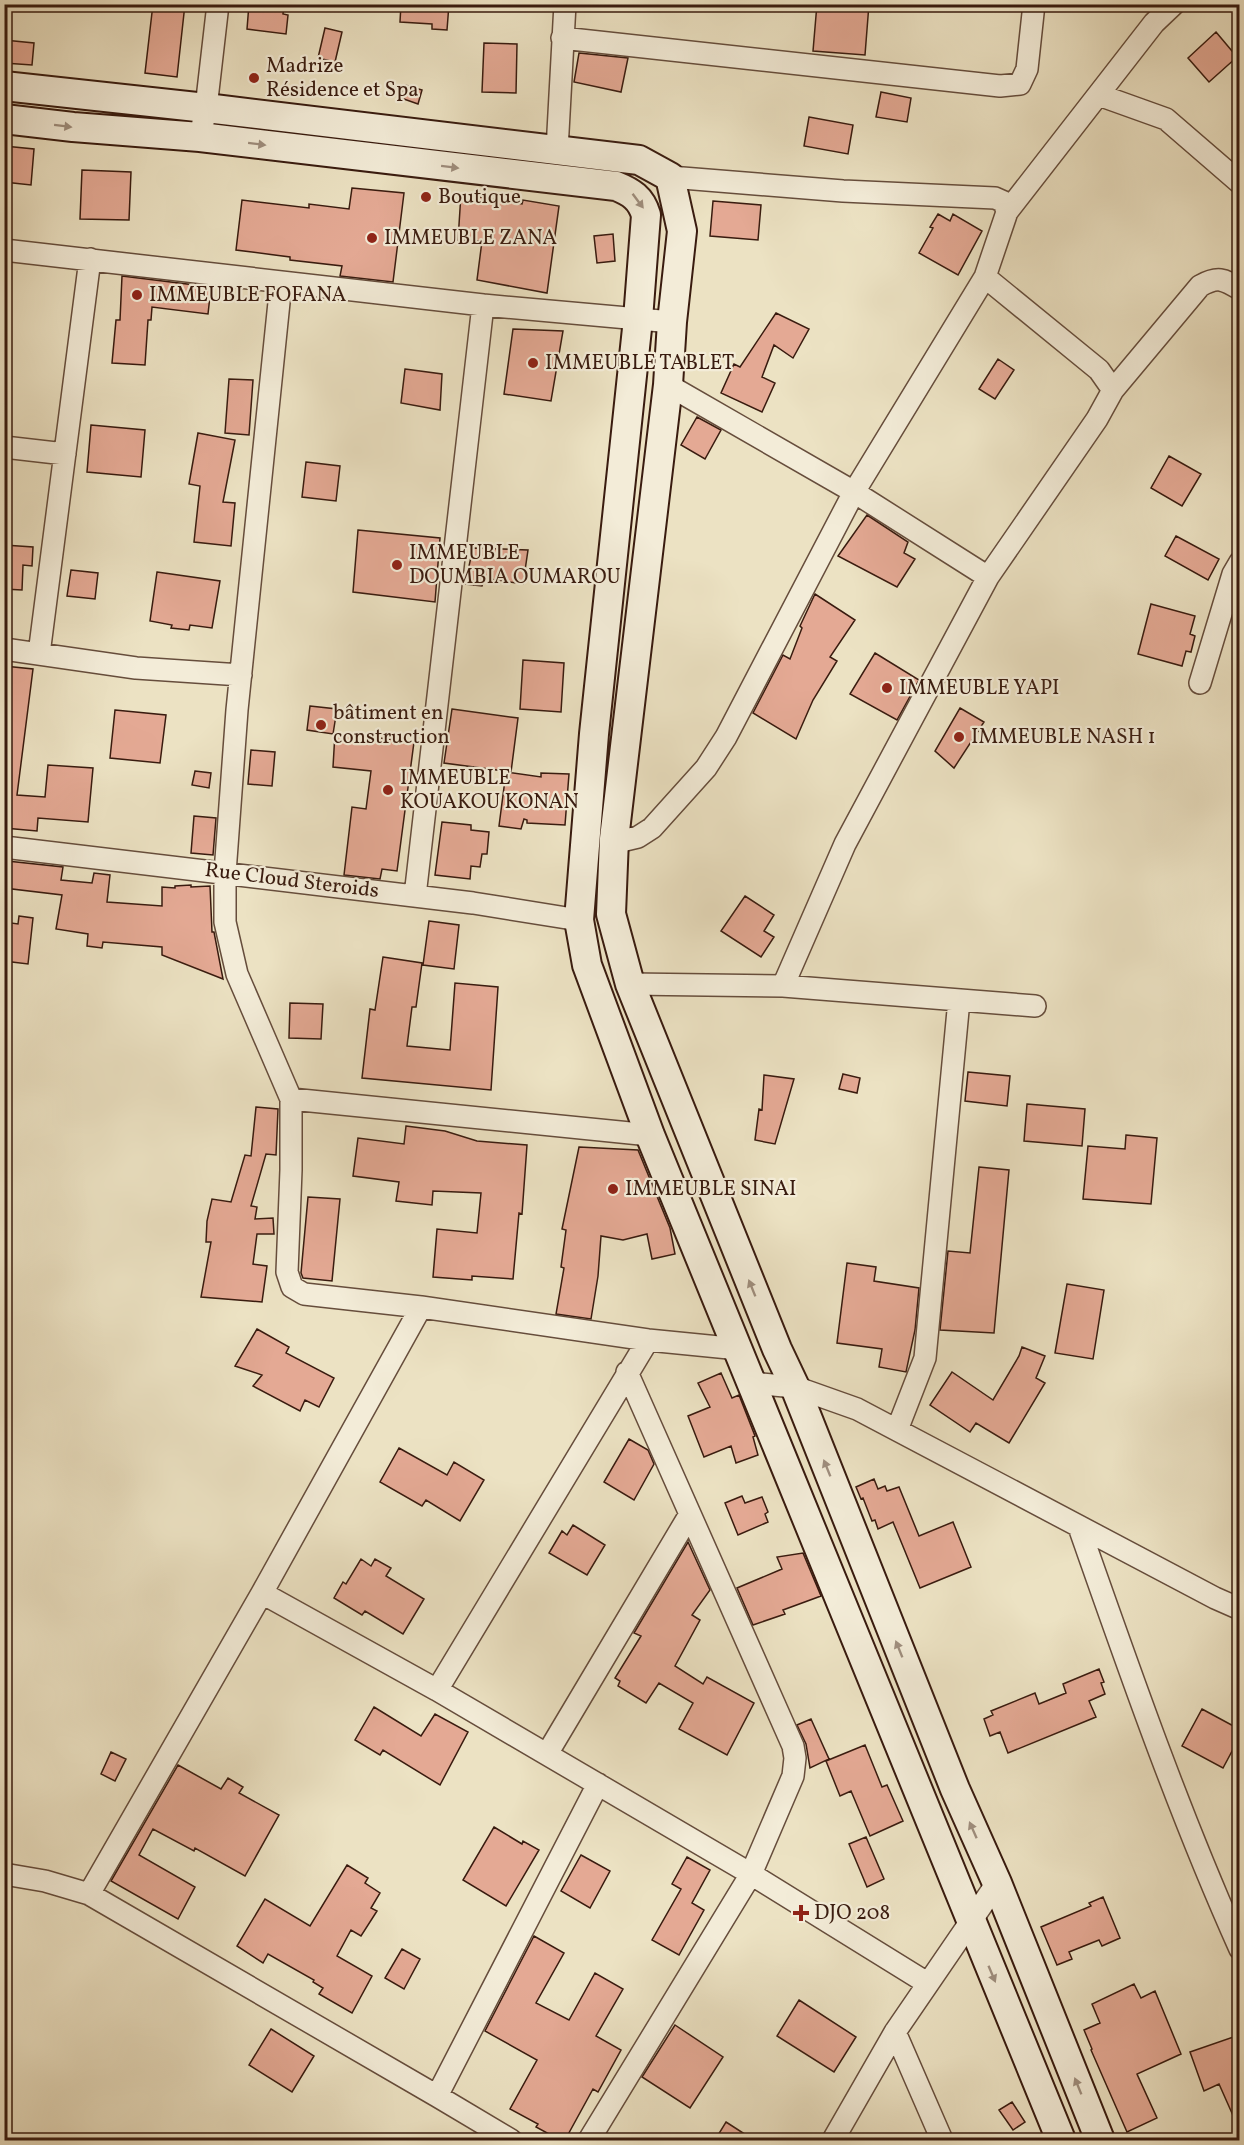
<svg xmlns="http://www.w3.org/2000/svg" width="1244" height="2145" viewBox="0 0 1244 2145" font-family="Vollkorn,serif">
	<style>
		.building { fill: #e4a994; stroke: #391b0f; stroke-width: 1.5 }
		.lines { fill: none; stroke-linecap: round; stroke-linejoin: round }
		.minor-casing { stroke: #664d3c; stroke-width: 24 }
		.secondary-casing { stroke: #391b0f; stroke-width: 32 }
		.minor { stroke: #f3ecd8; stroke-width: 21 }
		.secondary { stroke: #f3ecd8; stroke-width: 28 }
		.oneway { fill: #9f8e7e }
		.poi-dot { fill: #8f2418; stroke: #f3ecd8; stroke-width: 2 }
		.labels { text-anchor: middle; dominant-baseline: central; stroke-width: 4.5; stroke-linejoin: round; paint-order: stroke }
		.poi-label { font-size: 21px; fill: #391b0f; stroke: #f3ecd8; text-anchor: start }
		.street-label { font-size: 21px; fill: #391b0f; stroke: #f3ecd8 }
	</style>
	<rect width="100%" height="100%" fill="#ece2c3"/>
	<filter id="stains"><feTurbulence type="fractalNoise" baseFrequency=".00333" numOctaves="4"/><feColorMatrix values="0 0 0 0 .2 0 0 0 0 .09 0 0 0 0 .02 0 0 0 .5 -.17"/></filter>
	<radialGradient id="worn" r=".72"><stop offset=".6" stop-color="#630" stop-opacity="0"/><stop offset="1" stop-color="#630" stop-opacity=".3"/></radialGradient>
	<path class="building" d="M153 4H185L177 77 145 73Z
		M249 4H284L283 14 288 15 286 34 247 29Z
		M401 4H449L447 30 432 29V24L400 22Z
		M817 4H869L865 55 813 51Z
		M325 28 342 32 335 62 318 58Z
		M1216 32 1237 57 1209 82 1188 58Z
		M4 40 34 43 32 65 4 63Z
		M484 43 517 44 516 93 482 92Z
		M579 53 628 58 621 92 574 82Z
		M405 85 422 90 418 104 401 98Z
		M881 92 911 98 907 122 876 117Z
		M809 117 853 125 848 154 804 146Z
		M4 146 34 149 31 185 4 182Z
		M82 170 131 172 129 220 80 219Z
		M352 188 404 193 393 282 340 276 342 266 290 260V257L236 250 242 200 309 208V204L349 209Z
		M461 194 522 204 523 200 559 206 547 293 477 280 482 241 458 240Z
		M713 201 761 205 758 240 710 236Z
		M938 214 950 221 953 214 982 231 958 275 919 253 933 228 930 227Z
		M613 234 615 261 597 263 594 236Z
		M122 276 211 287 208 314 152 307 151 320H148L145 365 112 363 116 320H120Z
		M776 313 809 329 793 358 774 345 762 377 775 383 762 412 721 393 734 364 740 367Z
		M513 329 563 331 551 401 504 394Z
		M998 359 1014 370 995 399 979 389Z
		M405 369 442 374 440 410 401 403Z
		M229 379 253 380 249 435 225 433Z
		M697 417 721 430 705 459 681 445Z
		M91 425 145 430 141 477 87 472Z
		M198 433 235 440 223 502 235 503 231 546 194 542 200 486 189 484Z
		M1169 456 1201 474 1182 506 1151 488Z
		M306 462 340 466 336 501 302 497Z
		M867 515 908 542 904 553 915 559 897 587 838 556Z
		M358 530 440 538 435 602 353 592Z
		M1176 536 1219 559 1208 580 1165 556Z
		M4 545 33 547 32 566 23 565 22 590 4 589Z
		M473 548 528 550 523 584 484 578 482 586 465 584Z
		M71 570 98 573 95 599 67 596Z
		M157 572 220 581 212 628 190 625 189 630 171 628 172 625 150 621Z
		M815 594 855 620 830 657 837 661 813 700 796 739 753 713 783 655 790 659 802 628 800 626Z
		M1151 604 1195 616 1190 634 1195 636 1191 652 1186 651 1182 666 1138 654Z
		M875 653 919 680 897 720 850 694Z
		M523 660 564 663 561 712 520 709Z
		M4 666 33 669 17 795 45 797 48 765 93 768 88 822 38 818 37 831 4 828Z
		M310 706 337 709 333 734 307 730Z
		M960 708 984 722 954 768 935 751Z
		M452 709 518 718 511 772 444 763Z
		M115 710 166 715 160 763 110 758Z
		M335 733 414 742 397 871 382 869 380 879 344 875 352 807 366 809 371 771 333 767Z
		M251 750 275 752 272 786 248 784Z
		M195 771 211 773 209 788 192 785Z
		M506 772 541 777V773L569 774 565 825 527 823V820L524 819 521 829 499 826Z
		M194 816 216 818 213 855 191 853Z
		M442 822 471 825V830L489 832 487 854H482L480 867 471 866 470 879 435 875Z
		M7 861 63 867 61 880 92 883 94 873 110 875 107 902 162 906V887L175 888V886L191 885V887L210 886 212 932H214L223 979 162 955V947L103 942 102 948 87 946 88 934 56 929 62 895 4 888Z
		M745 896 774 915 764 931 774 937 761 957 721 931Z
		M19 916 33 918 28 964 4 961V922L18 924Z
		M429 921 459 925 454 969 423 965Z
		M383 957 422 963 416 1007H412L407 1046 450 1050 455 983 498 987 491 1090 362 1078 370 1009 375 1010Z
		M290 1003 323 1004 321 1039 289 1038Z
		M968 1072 1010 1076 1007 1106 965 1101Z
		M843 1074 860 1078 857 1093 839 1089Z
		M764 1075 794 1079 775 1144 755 1140 759 1109 762 1110Z
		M1027 1104 1085 1109 1082 1146 1024 1141Z
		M256 1107 278 1109 276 1155 266 1154 251 1206 257 1207 255 1219 273 1218 274 1234H257L253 1264 267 1266 262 1302 201 1297 211 1242H206L207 1221 212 1199 231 1202 245 1155 251 1156Z
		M406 1126 445 1131 477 1141 527 1145 522 1214 519 1213 513 1279 472 1276V1280L433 1277 437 1229 477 1233 481 1193 433 1191 432 1205 396 1201 399 1182 353 1176 358 1138 404 1144Z
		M1126 1135 1157 1138 1151 1204 1083 1199 1088 1146 1125 1149Z
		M579 1147 638 1150 670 1228 675 1254 652 1259 647 1234 623 1240 601 1236 598 1276 591 1319 556 1314 564 1268 561 1267 566 1230 562 1229Z
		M979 1167 1009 1170 994 1333 940 1330 948 1251 970 1253Z
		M308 1197 340 1199 332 1281 303 1278 301 1273Z
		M847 1263 876 1267 874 1281 919 1288 915 1330 906 1372 879 1367 882 1349 837 1343Z
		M1067 1284 1104 1290 1093 1359 1055 1353Z
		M257 1329 289 1347 286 1353 334 1378 319 1407 305 1400 300 1411 253 1386 262 1375 235 1366Z
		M1022 1347 1045 1356 1036 1378 1045 1383 1009 1443 976 1423 970 1432 930 1405 952 1372 993 1400 1019 1356Z
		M721 1373 732 1398 739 1395 755 1436 753 1437 758 1455 736 1463 731 1446 704 1457 688 1416 710 1407 698 1383Z
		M629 1439 648 1450 654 1464 634 1500 604 1482Z
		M399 1448 447 1475 454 1462 484 1480 460 1521 426 1500 422 1506 380 1482Z
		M874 1479 878 1489 885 1486 887 1491 899 1487 919 1536 953 1522 971 1567 920 1588 893 1522 878 1529 875 1520 872 1521 863 1498 861 1499 856 1487Z
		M742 1496 745 1503 762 1497 768 1512 765 1514 768 1522 738 1535 725 1503Z
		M573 1525 605 1545 587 1575 549 1553 562 1531 567 1535Z
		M688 1542 710 1590 692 1615 700 1620 675 1666 703 1684 707 1677 754 1703 727 1755 679 1729 693 1703 659 1683 646 1703 618 1686 620 1681 615 1678 641 1636 634 1633Z
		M803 1553 821 1596 783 1610 785 1614 753 1625 737 1588 782 1569 777 1557Z
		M361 1559 371 1566 375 1559 391 1568 386 1576 424 1599 403 1634 365 1611 362 1615 334 1598 343 1582 346 1584Z
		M1099 1669 1104 1682 1101 1683 1105 1694 1089 1701 1096 1717 1008 1753 1000 1732 990 1736 984 1719 993 1715 991 1711 1035 1693 1039 1704 1066 1693 1063 1684Z
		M374 1707 421 1736 435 1714 468 1732 440 1785 383 1750 380 1755 355 1740Z
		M1202 1709 1239 1729V1738L1223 1768 1182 1746Z
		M811 1719 829 1759 810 1768 806 1744 797 1725Z
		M865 1745 882 1787 887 1785 903 1821 870 1836 851 1791 840 1796 826 1761Z
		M111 1752 126 1759 115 1781 101 1774Z
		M178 1765 221 1789 228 1778 243 1787 239 1793 279 1815 245 1876 195 1848 194 1851 153 1829 139 1855 195 1887 178 1919 111 1881Z
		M494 1827 522 1844 523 1841 539 1850 506 1906 463 1880Z
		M866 1837 884 1879 867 1887 849 1844Z
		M581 1855 610 1871 590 1908 561 1891Z
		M687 1857 710 1870 692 1903 704 1910 679 1955 652 1940 681 1889 672 1884Z
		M347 1865 368 1878 365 1883 380 1893 371 1908 377 1911 361 1936 351 1930 337 1956 372 1976 352 2013 319 1994 323 1988 313 1982 314 1980 268 1954 263 1963 237 1946 265 1899 310 1926Z
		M1103 1897 1120 1938 1102 1946 1099 1940 1069 1952 1072 1959 1057 1965 1041 1927 1091 1906 1089 1903Z
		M534 1936 564 1953 536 2003 569 2020 595 1973 623 1989 596 2036 621 2050 598 2092 593 2089 565 2140H560L536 2127 538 2124 510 2109 537 2060 485 2031Z
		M402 1949 420 1959 404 1989 385 1978Z
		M1134 1984 1141 1998 1155 1991 1181 2054 1137 2074 1157 2118 1127 2132 1091 2050 1092 2049 1084 2030 1100 2023 1092 2004Z
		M799 2000 856 2037 834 2072 777 2036Z
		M675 2025 723 2057 690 2108 642 2077Z
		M271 2029 314 2056 292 2092 249 2065Z
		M1239 2035V2129L1219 2084 1204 2091 1190 2052Z
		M1012 2102 1025 2122 1013 2130 999 2110Z
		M726 2122 754 2140H715Z"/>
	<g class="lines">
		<defs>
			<path id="minor" d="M562 38 1000 86 1020 84 1027 69 1034 4
				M1099 95 1166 119 1240 183
				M200 137 206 108 218 4
				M557 150 565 4
				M1007 212 1154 23 1174 4
				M4 250 483 305 672 322
				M281 283 237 710 225 873V922L237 974 291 1099V1170L287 1272 292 1287 304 1294 421 1307 648 1340 739 1349
				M668 385 854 492 988 577
				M1113 390 1200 286C1218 276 1223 279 1240 289
				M4 447 65 454
				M4 649 136 668 241 675
				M39 654 90 259
				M1200 683 1233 574 1240 562
				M614 839 617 842 638 837 652 828 706 768 726 737 854 492 985 277 1007 212 1004 202 995 198 843 191 670 177
				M4 847 473 903 579 920
				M415 896 483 305
				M630 984 783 986 1035 1006
				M783 986 845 844 988 577 1097 419 1113 390 1099 370 985 277
				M291 1099 650 1135
				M752 1383 795 1387 857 1409 1215 1598 1240 1609
				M897 1430 925 1358 959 1000
				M1079 1527C1129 1669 1178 1811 1240 1949
				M262 1593 437 1690 751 1874 927 1983
				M437 1690 648 1340
				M547 1754 690 1514
				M4 1874 45 1881 89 1894 437 2096 511 2140
				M89 1894 262 1593 421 1307
				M895 2032 942 2140
				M437 2096 598 1784
				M589 2140 751 1874 793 1776 795 1758 793 1746 627 1372
				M833 2140 895 2032 997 1883"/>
			<path id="secondary" d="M4 86 206 108 639 160 670 177 682 231 672 322 668 385 614 839 611 914 630 984 777 1349 795 1387 955 1789 997 1883 1100 2140
				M4 119 73 127 200 137 616 186C631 192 641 198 646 215L638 319 594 734 579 920 587 965 650 1135 1061 2140"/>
		</defs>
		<use href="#minor" class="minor-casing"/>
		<use href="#secondary" class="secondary-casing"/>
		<use href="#minor" class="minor"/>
		<use href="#secondary" class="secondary"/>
	</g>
	<defs><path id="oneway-solid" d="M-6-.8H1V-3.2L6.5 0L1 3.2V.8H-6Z" transform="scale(1.5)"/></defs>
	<g class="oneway">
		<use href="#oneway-solid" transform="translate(63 126) rotate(7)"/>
		<use href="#oneway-solid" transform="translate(257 144) rotate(7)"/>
		<use href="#oneway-solid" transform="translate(450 167) rotate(7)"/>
		<use href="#oneway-solid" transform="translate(638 201) rotate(53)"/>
		<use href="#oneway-solid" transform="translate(752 1288) rotate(-112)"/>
		<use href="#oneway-solid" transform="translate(827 1468) rotate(-112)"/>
		<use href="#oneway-solid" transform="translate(899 1649) rotate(-112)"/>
		<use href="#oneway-solid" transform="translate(973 1830) rotate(-114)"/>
		<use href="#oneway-solid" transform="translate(992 1974) rotate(67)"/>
		<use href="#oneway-solid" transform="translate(1078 2086) rotate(-112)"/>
	</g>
	<g class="poi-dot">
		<circle cx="254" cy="78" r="6"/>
		<circle cx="426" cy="197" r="6"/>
		<circle cx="372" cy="238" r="6"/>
		<circle cx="137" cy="295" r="6"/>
		<circle cx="533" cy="363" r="6"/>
		<circle cx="397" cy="565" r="6"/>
		<circle cx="887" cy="688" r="6"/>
		<circle cx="321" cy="725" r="6"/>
		<circle cx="959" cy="737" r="6"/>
		<circle cx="388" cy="790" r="6"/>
		<circle cx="613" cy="1189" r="6"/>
		<path d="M798 1904h6v6h6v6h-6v6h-6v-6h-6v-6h6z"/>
	</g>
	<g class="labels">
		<g class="poi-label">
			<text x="266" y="66">Madrize<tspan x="266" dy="24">Résidence et Spa</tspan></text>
			<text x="438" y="197">Boutique</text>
			<text x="384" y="238">IMMEUBLE ZANA</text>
			<text x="149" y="295">IMMEUBLE FOFANA</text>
			<text x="545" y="363">IMMEUBLE TABLET</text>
			<text x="409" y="553">IMMEUBLE<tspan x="409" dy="24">DOUMBIA OUMAROU</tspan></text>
			<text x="899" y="688">IMMEUBLE YAPI</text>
			<text x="333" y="713">bâtiment en<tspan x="333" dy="24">construction</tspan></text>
			<text x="971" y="737">IMMEUBLE NASH 1</text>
			<text x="400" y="778">IMMEUBLE<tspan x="400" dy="24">KOUAKOU KONAN</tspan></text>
			<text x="625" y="1189">IMMEUBLE SINAI</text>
			<text x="814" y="1913">DJO 208</text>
		</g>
		<g class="street-label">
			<text transform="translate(292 881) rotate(7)">Rue Cloud Steroids</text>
		</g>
	</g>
	<rect width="1244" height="2145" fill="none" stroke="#ece2c3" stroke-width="24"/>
	<rect x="6" y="6" width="1232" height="2133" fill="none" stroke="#391b0f" stroke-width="3"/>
	<rect x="12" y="12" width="1220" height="2121" fill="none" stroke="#391b0f" stroke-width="1.5"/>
	<rect width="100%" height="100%" filter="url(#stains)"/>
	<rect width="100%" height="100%" fill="url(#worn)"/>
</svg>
